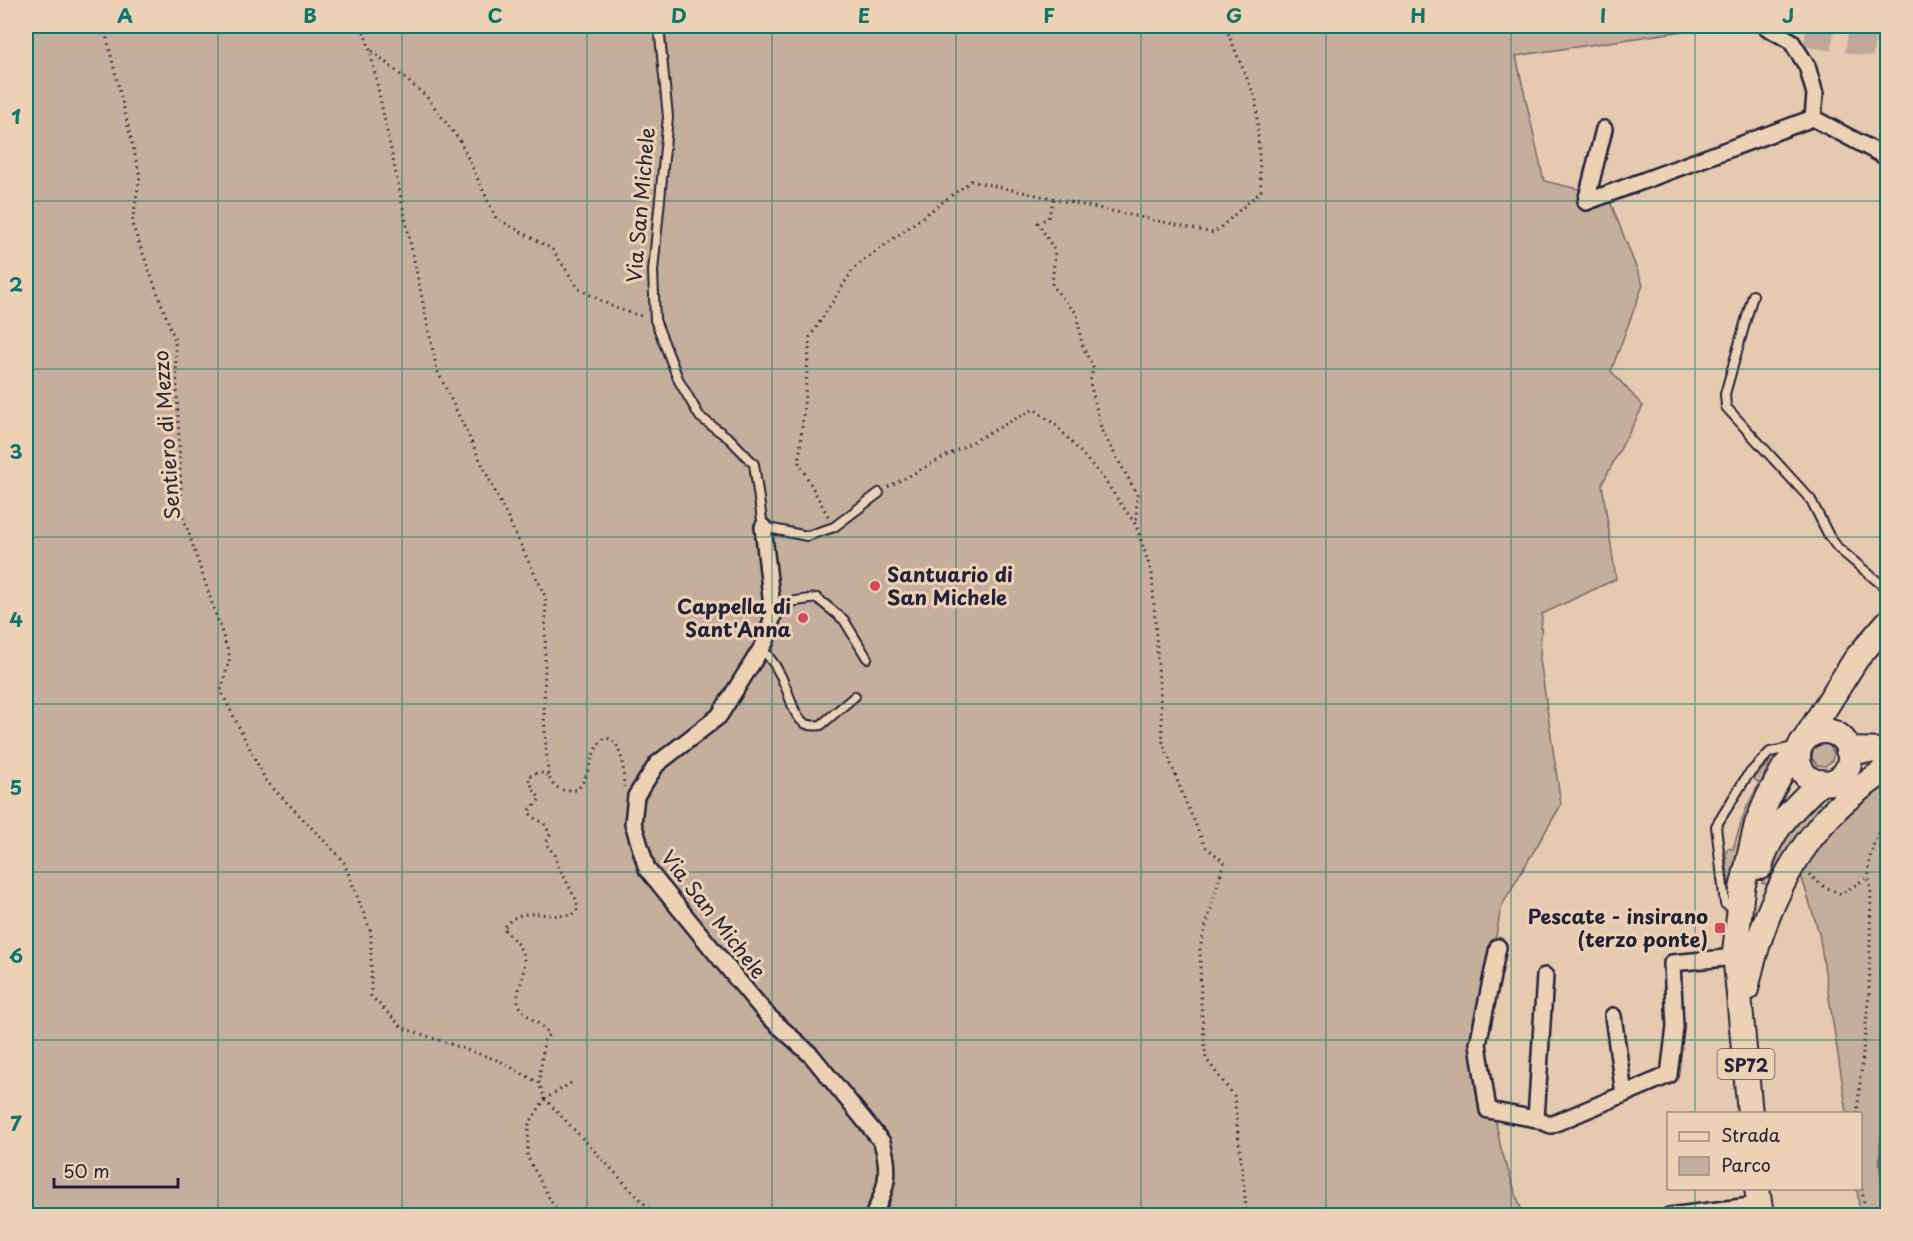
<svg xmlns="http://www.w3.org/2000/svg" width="1913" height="1241" viewBox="0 0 1913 1241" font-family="'Playpen Sans',sans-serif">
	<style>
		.green { fill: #c5ae9c; stroke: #74686c; stroke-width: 1.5 }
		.water { fill: #9b8983; stroke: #6b6066; stroke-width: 1.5 }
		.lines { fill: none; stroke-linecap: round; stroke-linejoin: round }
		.shore { stroke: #524b58; stroke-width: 1.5 }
		.highway-tunnel { stroke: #bea898; stroke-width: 28; stroke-dasharray: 28 14; stroke-linecap: butt }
		.lane-casing { stroke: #22223b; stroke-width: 12 }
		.street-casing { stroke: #22223b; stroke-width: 20 }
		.primary-casing { stroke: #22223b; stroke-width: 28 }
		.path { stroke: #22223b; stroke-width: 3; stroke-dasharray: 1.5 4.5; stroke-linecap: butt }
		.lane { stroke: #edd1b4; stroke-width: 8 }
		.street { stroke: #edd1b4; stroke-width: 15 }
		.primary { stroke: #edd1b4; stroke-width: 24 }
		.grid { fill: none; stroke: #0f766e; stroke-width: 1.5; stroke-opacity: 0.55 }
		.poi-dot { fill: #d1495b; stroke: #edd1b4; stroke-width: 2 }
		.labels { text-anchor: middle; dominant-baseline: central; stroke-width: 6; stroke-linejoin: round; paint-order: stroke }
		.shield { fill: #edd1b4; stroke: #5f565f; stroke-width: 1.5 }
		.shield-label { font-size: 18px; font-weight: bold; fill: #22223b }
		.street-label { font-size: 20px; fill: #22223b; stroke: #edd1b4 }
		.poi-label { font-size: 20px; font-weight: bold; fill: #22223b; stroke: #edd1b4; text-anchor: end }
		.neatline { fill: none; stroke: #0f766e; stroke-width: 2 }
		.grid-label { font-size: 20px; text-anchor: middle; font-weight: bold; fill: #0f766e }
	</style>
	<rect width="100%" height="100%" fill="#e5caaf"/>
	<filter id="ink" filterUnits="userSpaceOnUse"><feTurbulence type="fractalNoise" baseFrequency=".0167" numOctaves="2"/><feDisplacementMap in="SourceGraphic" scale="12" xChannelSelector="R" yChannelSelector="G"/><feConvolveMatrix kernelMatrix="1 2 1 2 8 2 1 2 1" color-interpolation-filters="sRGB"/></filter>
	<g filter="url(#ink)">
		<path class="green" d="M26 26H1696V29L1516 56 1544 181 1608 196 1643 285 1611 371 1643 406 1602 484 1616 579 1542 614 1540 659 1561 805 1501 907 1479 1034 1501 1149 1523 1215H26Z
			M1820 744 1829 745 1834 753 1832 761 1825 766 1817 765 1812 758 1813 749Z
			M1770 760 1751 809 1737 855 1733 877 1729 889 1726 852 1728 848 1733 849 1745 811 1759 783 1754 779Z
			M1887 781V1215H1860L1857 1189 1860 1188V1114L1847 1113 1819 933 1800 872 1829 825Z
			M1817 800 1826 812 1772 887 1762 883 1768 861 1776 843Z"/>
		<path class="water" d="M1887 1107 1888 1215 1887 1216C1879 1177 1876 1145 1887 1107Z"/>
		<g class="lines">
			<path class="shore" d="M1888 1128 1885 1168 1888 1189"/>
			<path class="highway-tunnel" d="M1764 26 1888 45"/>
			<defs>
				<path id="lane" d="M659 26 668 117 653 271 655 320 679 381 700 417 730 439 754 464 763 527 807 536 834 527 879 493
					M1753 295 1725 394 1726 407 1811 500 1829 536 1838 548 1888 590
					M773 615 789 602 817 598 844 620 867 658
					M761 648C772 659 781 674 786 688 791 699 793 714 803 722 808 726 815 726 821 725L855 696
					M1736 910 1725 904 1716 826 1747 776 1770 752 1793 747"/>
				<path id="street" d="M1765 26 1791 41 1807 66 1815 94 1813 118
					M1604 129 1586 202 1813 118 1888 158
					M763 527 773 615 766 641 719 716 657 764 636 796 633 823 647 869 736 978 768 1016 812 1056 882 1142C891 1172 887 1188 873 1216
					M1498 947 1478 1044 1488 1110 1536 1119
					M1545 976 1536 1119 1551 1125 1669 1075 1675 1027 1672 963 1736 957
					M1613 1016 1624 1094
					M1669 1216 1759 1205"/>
				<path id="primary" d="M1798 757a26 26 0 1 1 52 0a26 26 0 1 1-52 0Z
					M1806 738 1856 659 1888 622
					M1848 750 1888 751
					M1760 867C1769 831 1794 807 1821 782
					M1746 989C1760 923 1786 860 1834 811 1849 795 1870 781 1888 768
					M1750 1114 1735 952 1742 889 1757 824 1768 798 1784 768 1799 750
					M1757 1188 1761 1216"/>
			</defs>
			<use href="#lane" class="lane-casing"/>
			<use href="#street" class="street-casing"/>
			<use href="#primary" class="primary-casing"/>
			<path class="path" d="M104 26 140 176 132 224 175 340 182 513 230 657 221 691 266 781 343 860 371 932V996L403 1028 500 1061 539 1083 545 1099 529 1124 527 1156 552 1203 565 1216
				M362 26 370 50 437 370 546 598 544 716 548 776 554 786 563 790H577C592 774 588 751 606 737L616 743 623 762 624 787
				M372 51 426 96 460 141 496 218 552 249 579 289 615 308 644 317
				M1054 199 1048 218 1038 223 1055 251 1052 286 1077 314 1082 344 1093 368 1090 383 1102 431 1137 494 1136 523
				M888 487 1034 409 1057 426 1100 474 1136 525 1152 574 1163 743 1186 803 1205 846 1224 862 1200 947 1201 1005 1206 1059 1234 1096 1247 1216
				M828 516 799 463 810 337 854 268 971 181 1214 233 1261 191 1256 100 1225 26
				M1809 874 1821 885 1841 894 1868 877
				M539 1083 544 1041 549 1034C541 1022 520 1016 518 1000 517 995 520 987 521 982 529 953 521 948 503 928 507 925 510 920 514 918 534 907 558 922 577 912V901L558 866 555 855 546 844 550 834 544 823 532 817 529 811 540 799 533 789 528 777C535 772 540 772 548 775
				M571 1083 545 1099 656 1216
				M1857 1114 1869 993 1871 890C1864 864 1874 837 1888 814
				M1860 1177 1866 1216"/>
			<use href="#lane" class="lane"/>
			<use href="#street" class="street"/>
			<use href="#primary" class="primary"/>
		</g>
	</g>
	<path class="grid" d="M218 26V1216M402 26V1216M587 26V1216M772 26V1216M956 26V1216M1141 26V1216M1326 26V1216M1511 26V1216M1695 26V1114M26 201H1888M26 369H1888M26 537H1888M26 704H1888M26 872H1888M26 1040H1888M1695 1188V1216"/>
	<g class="poi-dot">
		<circle cx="875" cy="586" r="6"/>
		<circle cx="803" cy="618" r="6"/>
		<rect x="1714" y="922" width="12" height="12" rx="3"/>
	</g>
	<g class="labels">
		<rect class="shield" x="1717.5" y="1049" width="57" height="30" rx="4.5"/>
		<g class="shield-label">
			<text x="1746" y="1064">SP72</text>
		</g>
		<g class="street-label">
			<text transform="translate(640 205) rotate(-85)">Via San Michele</text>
			<text transform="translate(166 435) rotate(-94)">Sentiero di Mezzo</text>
			<text transform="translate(714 914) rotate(52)">Via San Michele</text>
		</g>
		<g class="poi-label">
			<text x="887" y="574" text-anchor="start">Santuario di<tspan x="887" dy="23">San Michele</tspan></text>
			<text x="791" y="606">Cappella di<tspan x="791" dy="23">Sant'Anna</tspan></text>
			<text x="1708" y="916">Pescate - insirano<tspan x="1708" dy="23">(terzo ponte)</tspan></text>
		</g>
	</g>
	<rect width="1913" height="1241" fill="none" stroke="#edd1b4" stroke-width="66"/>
	<rect x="1667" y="1112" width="195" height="78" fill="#edd1b4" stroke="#9c8b84" stroke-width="1.5"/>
	<rect x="1679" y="1132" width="30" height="9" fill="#edd1b4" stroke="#9c8b84" stroke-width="1.5"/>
	<text x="1721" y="1142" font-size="18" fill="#22223b">Strada</text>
	<rect x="1679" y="1157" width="30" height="18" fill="#c5ae9c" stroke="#9c8b84" stroke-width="1.5"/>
	<text x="1721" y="1172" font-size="18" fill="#22223b">Parco</text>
	<path d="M54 1178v9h124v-9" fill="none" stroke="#22223b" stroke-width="3"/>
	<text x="63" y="1178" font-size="18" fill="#22223b" stroke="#edd1b4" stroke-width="4.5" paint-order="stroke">50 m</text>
	<rect x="33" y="33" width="1847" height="1175" class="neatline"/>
	<g class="grid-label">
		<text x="125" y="23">A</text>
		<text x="310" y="23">B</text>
		<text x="495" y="23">C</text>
		<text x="679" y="23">D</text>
		<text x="864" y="23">E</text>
		<text x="1049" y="23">F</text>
		<text x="1234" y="23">G</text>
		<text x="1418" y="23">H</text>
		<text x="1603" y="23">I</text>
		<text x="1788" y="23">J</text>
		<text x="16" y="124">1</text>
		<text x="16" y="292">2</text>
		<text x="16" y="459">3</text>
		<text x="16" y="627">4</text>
		<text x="16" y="795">5</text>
		<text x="16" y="963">6</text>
		<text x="16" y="1131">7</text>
	</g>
</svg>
